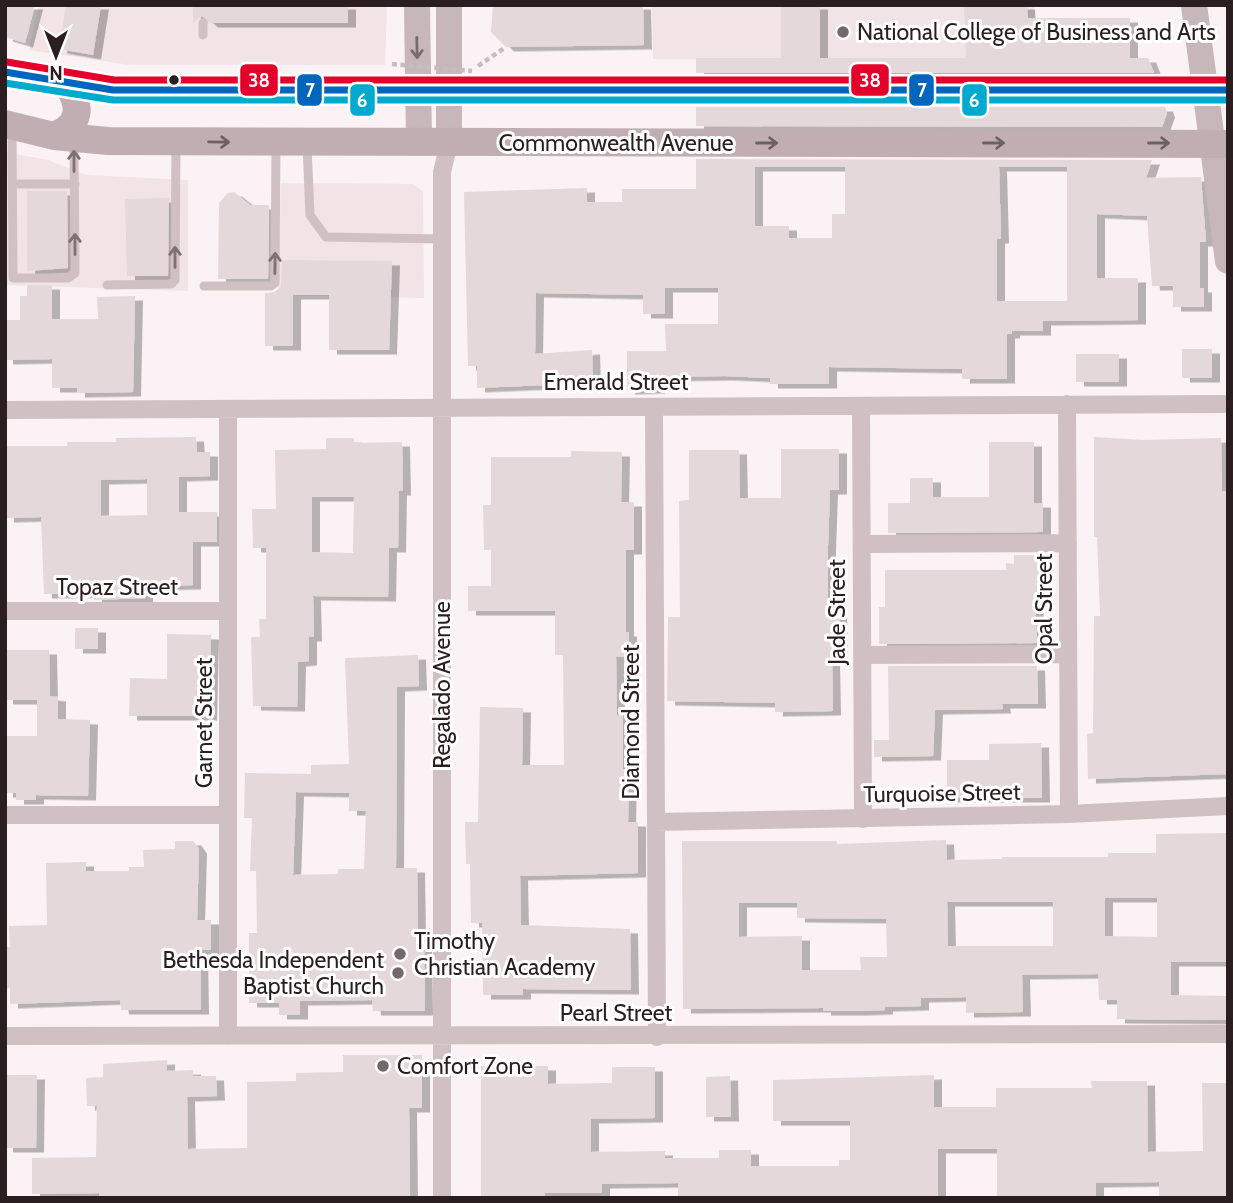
<svg xmlns="http://www.w3.org/2000/svg" width="1233" height="1203" viewBox="0 0 1233 1203" font-family="Cabin,sans-serif">
	<style>
		.built { fill: #f1e3e6 }
		.building { fill: #e4d8db; fill-rule: evenodd; filter: url(#shadow) }
		.lines { fill: none; stroke-linecap: round; stroke-linejoin: round }
		.path { stroke: #c8bcbf; stroke-width: 4.5; stroke-dasharray: 5 3.5; stroke-linecap: butt }
		.lane { stroke: #d0c0c4; stroke-width: 9 }
		.street { stroke: #d0c0c4; stroke-width: 18 }
		.secondary { stroke: #c7b6ba; stroke-width: 26 }
		.primary { stroke: #c1aeb3; stroke-width: 28 }
		.path-bridge { stroke: #c8bcbf; stroke-width: 4.5; stroke-dasharray: 5 3.5; stroke-linecap: butt }
		.bus-1-casing { stroke: #fff; stroke-width: 12 }
		.bus-2-casing { stroke: #fff; stroke-width: 12 }
		.bus-3-casing { stroke: #fff; stroke-width: 12 }
		.bus-1 { stroke: #0065bd; stroke-width: 7 }
		.bus-2 { stroke: #00a9ce; stroke-width: 7 }
		.bus-3 { stroke: #e4002b; stroke-width: 7 }
		.oneway { stroke: #796a6e }
		.oneway2 { stroke: #6e5f63 }
		.oneway3 { stroke: #7e6f72 }
		.poi-dot { fill: #73686b; stroke: #fff; stroke-width: 2.5 }
		.bus-dot { fill: #2b1e21; stroke: #fff; stroke-width: 2.5 }
		.labels { text-anchor: middle; dominant-baseline: central; stroke-width: 6; stroke-linejoin: round; paint-order: stroke }
		.poi-label { font-size: 23px; fill: #2b1e21; stroke: #fff; text-anchor: start }
		.street-label { font-size: 23px; fill: #2b1e21; stroke: #fff }
		.line-badge { stroke: #fff; stroke-width: 2.5 }
		.badge-label { font-size: 19px; text-anchor: middle; font-weight: bold; fill: #fff }
	</style>
	<defs>
		<filter id="shadow"><feDropShadow dx="8" dy="4.5" stdDeviation="0" flood-color="#0004"/></filter>
	</defs>
	<rect width="100%" height="100%" fill="#faf2f4"/>
	<path class="built" d="M39 5H387L385 65H130L29 50Z
		M652 5H1034L1035 59H653Z
		M5 152 48 160 86 175 188 180V291L5 285Z
		M281 183 414 184 423 192 424 298 278 295Z"/>
	<path class="building" d="M5 5H35L25 43 5 37Z
		M66 5H101L93 55 59 49Z
		M193 5H348V23H210L202 16 193 23Z
		M493 5H643L644 45 506 47 491 32Z
		M781 5H820V58H966L964 5H1027L1028 18H1130V58H1148L1154 73H696V58H781Z
		M696 107H1165L1167 113 1162 127 696 126Z
		M696 159 1152 160 1146 178 1201 177 1206 242H1200V288H1204V307H1173V286H1152L1147 216 1097 214V278H1138V320L1043 321V331H1012V334H1007V379H962V369L829 367V384H770V378L725 376 657 377V389L627 390V351H666L665 324H718V288H665V314H643V295L536 293 535 354 592 350 593 383 477 388V366H468L464 192 587 188V202H622V189H696ZM755 167H845V214H832V238H789V226H755ZM999 167H1067V301H997V239H1001Z
		M27 191H67L68 268 27 271Z
		M234 192 250 205H269L268 279H218L219 203 228 193Z
		M169 198 168 276H127L125 199Z
		M282 260 392 261 389 350H329V295H293V346H265V293L274 292 281 287Z
		M27 285H52V319H98L97 297 135 296 133 392 77 393V388H52V359L5 360V320H20V296H27Z
		M1182 349H1212V378H1182Z
		M1076 354H1119V382H1076Z
		M196 437 197 452H210V476L179 477V512H217V542H193V585L145 586V598L94 600V593L44 594 41 517 6 518 5 446H67V442H116V438ZM147 479V515L101 516V480Z
		M1094 437 1143 440 1221 438 1222 491H1226L1228 540V774L1088 779 1087 734 1093 733 1094 616H1100L1097 537H1094Z
		M326 438H354V443L402 442 403 491H399L398 548H389L388 597 313 596 314 637H309V661L298 662 297 707 253 706 251 637H260L259 619H266V548H253L252 509H276L275 450 326 449ZM312 497H354L353 553 312 552Z
		M989 442H1034V503H1043V532L888 533V503H910V478H933V497H989Z
		M781 449H839V490H830L828 546V611L839 610 840 657H832L833 711 775 712V703L667 701 668 617H680L679 501 689 500V450H739L740 498H781Z
		M571 451 622 452 621 502H634V550H626V632H629V657H616L617 715H623V769H629L628 822H638V873L520 876 521 925 630 929 631 990 523 989V995H483L482 923H471L470 864H466L465 822H478L480 707 523 708 522 765H564L563 655H555V611H468V586H491V550H484L483 505H491V457H571Z
		M1014 555H1043L1042 598H1035L1037 643 879 644V607H885V570H1006V563L1014 564Z
		M75 628H98V649H75Z
		M167 634 211 635 209 716H129L130 678 167 679Z
		M5 650H49L50 696 58 697V719L90 720 88 796 36 795V800H16V793H5V736H37V700H5Z
		M418 655 419 686 397 687 396 868H417L418 934H424L425 1011H373L372 1000 300 1001V1015H279V1003H249V933H257L256 871H250L252 818H244L245 773 311 774V765L349 764 345 658ZM296 792 349 793V811H366L364 869H338V874L293 875Z
		M888 666H1037L1038 704H1002L1003 709 935 710 933 756 874 757V740H889Z
		M1041 743 1042 798H947V760H989V744Z
		M1228 833V962H1171V995L1228 996V1020L1117 1019V1000H1099L1098 974 1022 975 1023 1012 966 1013V997L921 998V1006L885 1007V1010L859 1011H823V1008L683 1009 682 841H837V844L946 840 947 860 1002 859V857H1108V853H1156V834ZM1105 898H1157V937L1105 936ZM947 902H1053V946H948ZM739 903H797V918L886 919 887 957H860L861 970H802V936L739 937Z
		M175 841H193L199 849 197 920H211V950H200L201 1010H121L120 1000 10 1004V988L5 989V947H10L9 926 47 925 46 863 86 862V871H129V867H144L143 850 175 849Z
		M343 1055H422V1108H409L410 1198H99V1193L32 1194V1158L96 1157 97 1106H87L86 1078 103 1077V1064L167 1060V1071L193 1070V1076H216L217 1096 187 1097 188 1149 247 1148V1082L296 1081V1073L343 1072Z
		M481 1066H548V1084L612 1083V1067H655V1118L591 1119V1152L665 1151V1158H719V1150H751V1166H839V1160H850V1121H773V1080L934 1075V1107H996V1088H1092L1091 1081H1147L1148 1152 1203 1151 1202 1083H1228V1198H1159V1182L1096 1183V1198H997V1149H938V1198H678V1183L602 1184V1193H545V1198H481Z
		M5 1075H37L36 1148H5Z
		M730 1076 731 1117H706V1077Z"/>
	<g class="lines">
		<path class="path" d="M478 66 506 47"/>
		<path class="lane" d="M203 23V35
			M12 128 13 278H68L75 273 74 140
			M307 145 310 215 326 237 442 239
			M13 184H75
			M107 285 171 284 175 280 176 145
			M204 286H271L275 283 276 144"/>
		<path class="street" d="M1067 404 1069 814
			M861 406 863 819
			M654 407 657 1037
			M5 410 1228 404
			M228 410V1036
			M862 544 1068 543
			M5 611H228
			M862 655 1068 654
			M5 815H228
			M656 822 1069 814 1228 806
			M5 1036 1228 1034
			M442 1198V172L449 143"/>
		<path class="secondary" d="M417 5 419 143
			M1194 5 1228 261
			M449 143V5"/>
		<path class="primary" d="M5 72 113 90H1228
			M5 124 54 136 108 141 1228 144
			M54 136C81 125 82 106 67 84"/>
		<path class="path-bridge" d="M392 64 472 71"/>
		<defs>
			<path id="bus-1" d="M5 72 113 90H1228"/>
			<path id="bus-2" d="M5 83 113 100H1228"/>
			<path id="bus-3" d="M7 62 114 80H1228"/>
		</defs>
		<use href="#bus-1" class="bus-1-casing"/>
		<use href="#bus-2" class="bus-2-casing"/>
		<use href="#bus-3" class="bus-3-casing"/>
		<use href="#bus-1" class="bus-1"/>
		<use href="#bus-2" class="bus-2"/>
		<use href="#bus-3" class="bus-3"/>
	</g>
	<defs><path id="oneway-shaft" d="M-6 0H5M1.5-3L5.5 0L1.5 3" fill="none" stroke-width="1.6" stroke-linecap="round" stroke-linejoin="round" transform="scale(1.75)"/></defs>
	<use class="oneway" href="#oneway-shaft" transform="translate(417 48) rotate(89)"/>
	<g class="oneway2">
		<use href="#oneway-shaft" transform="translate(219 142) rotate(1)"/>
		<use href="#oneway-shaft" transform="translate(767 143)"/>
		<use href="#oneway-shaft" transform="translate(994 143)"/>
		<use href="#oneway-shaft" transform="translate(1159 143)"/>
	</g>
	<g class="oneway3">
		<use href="#oneway-shaft" transform="translate(74 161) rotate(-90)"/>
		<use href="#oneway-shaft" transform="translate(75 244) rotate(-90)"/>
		<use href="#oneway-shaft" transform="translate(175 257) rotate(-90)"/>
		<use href="#oneway-shaft" transform="translate(275 263) rotate(-89)"/>
	</g>
	<g class="poi-dot">
		<circle cx="843" cy="32" r="7"/>
		<circle cx="400" cy="954" r="7"/>
		<circle cx="398" cy="973" r="7"/>
		<circle cx="383" cy="1066" r="7"/>
	</g>
	<circle class="bus-dot" cx="174" cy="80" r="6"/>
	<g class="labels">
		<g class="poi-label">
			<text x="857" y="32">National College of Business and Arts</text>
			<text x="414" y="941">Timothy<tspan x="414" dy="26">Christian Academy</tspan></text>
			<text x="384" y="960" text-anchor="end">Bethesda Independent<tspan x="384" dy="26">Baptist Church</tspan></text>
			<text x="397" y="1066">Comfort Zone</text>
		</g>
		<g class="street-label">
			<text x="616" y="143">Commonwealth Avenue</text>
			<text x="616" y="382">Emerald Street</text>
			<text x="117" y="587">Topaz Street</text>
			<text transform="translate(1044 609) rotate(-90)">Opal Street</text>
			<text transform="translate(837 612) rotate(-90)">Jade Street</text>
			<text transform="translate(442 685) rotate(-90)">Regalado Avenue</text>
			<text transform="translate(631 722) rotate(-90)">Diamond Street</text>
			<text transform="translate(204 723) rotate(-90)">Garnet Street</text>
			<text transform="translate(942 793) rotate(-1)">Turquoise Street</text>
			<text x="616" y="1013">Pearl Street</text>
		</g>
	</g>
	<g class="line-badge">
		<rect x="239" y="63" width="40" height="34" rx="7" fill="#e4002b"/>
		<rect x="850" y="63" width="40" height="34" rx="7" fill="#e4002b"/>
		<rect x="296" y="73" width="27" height="34" rx="7" fill="#0065bd"/>
		<rect x="908" y="73" width="27" height="34" rx="7" fill="#0065bd"/>
		<rect x="349" y="83" width="27" height="34" rx="7" fill="#00a9ce"/>
		<rect x="961" y="83" width="27" height="34" rx="7" fill="#00a9ce"/>
	</g>
	<g class="badge-label">
		<text x="259" y="87">38</text>
		<text x="870" y="87">38</text>
		<text x="310" y="97">7</text>
		<text x="922" y="97">7</text>
		<text x="362" y="107">6</text>
		<text x="974" y="107">6</text>
	</g>
	<rect width="1233" height="1203" fill="none" stroke="#2b1e21" stroke-width="14"/>
	<g transform="translate(56 56) rotate(180)" stroke="#ffffff" stroke-width="5" paint-order="stroke">
	<path d="M0-5L12 26L0 18L-12 26Z" fill="#2b1e21"/>
	<text y="-10" font-size="19" font-weight="bold" text-anchor="middle" fill="#2b1e21">N</text>
	</g>
</svg>
